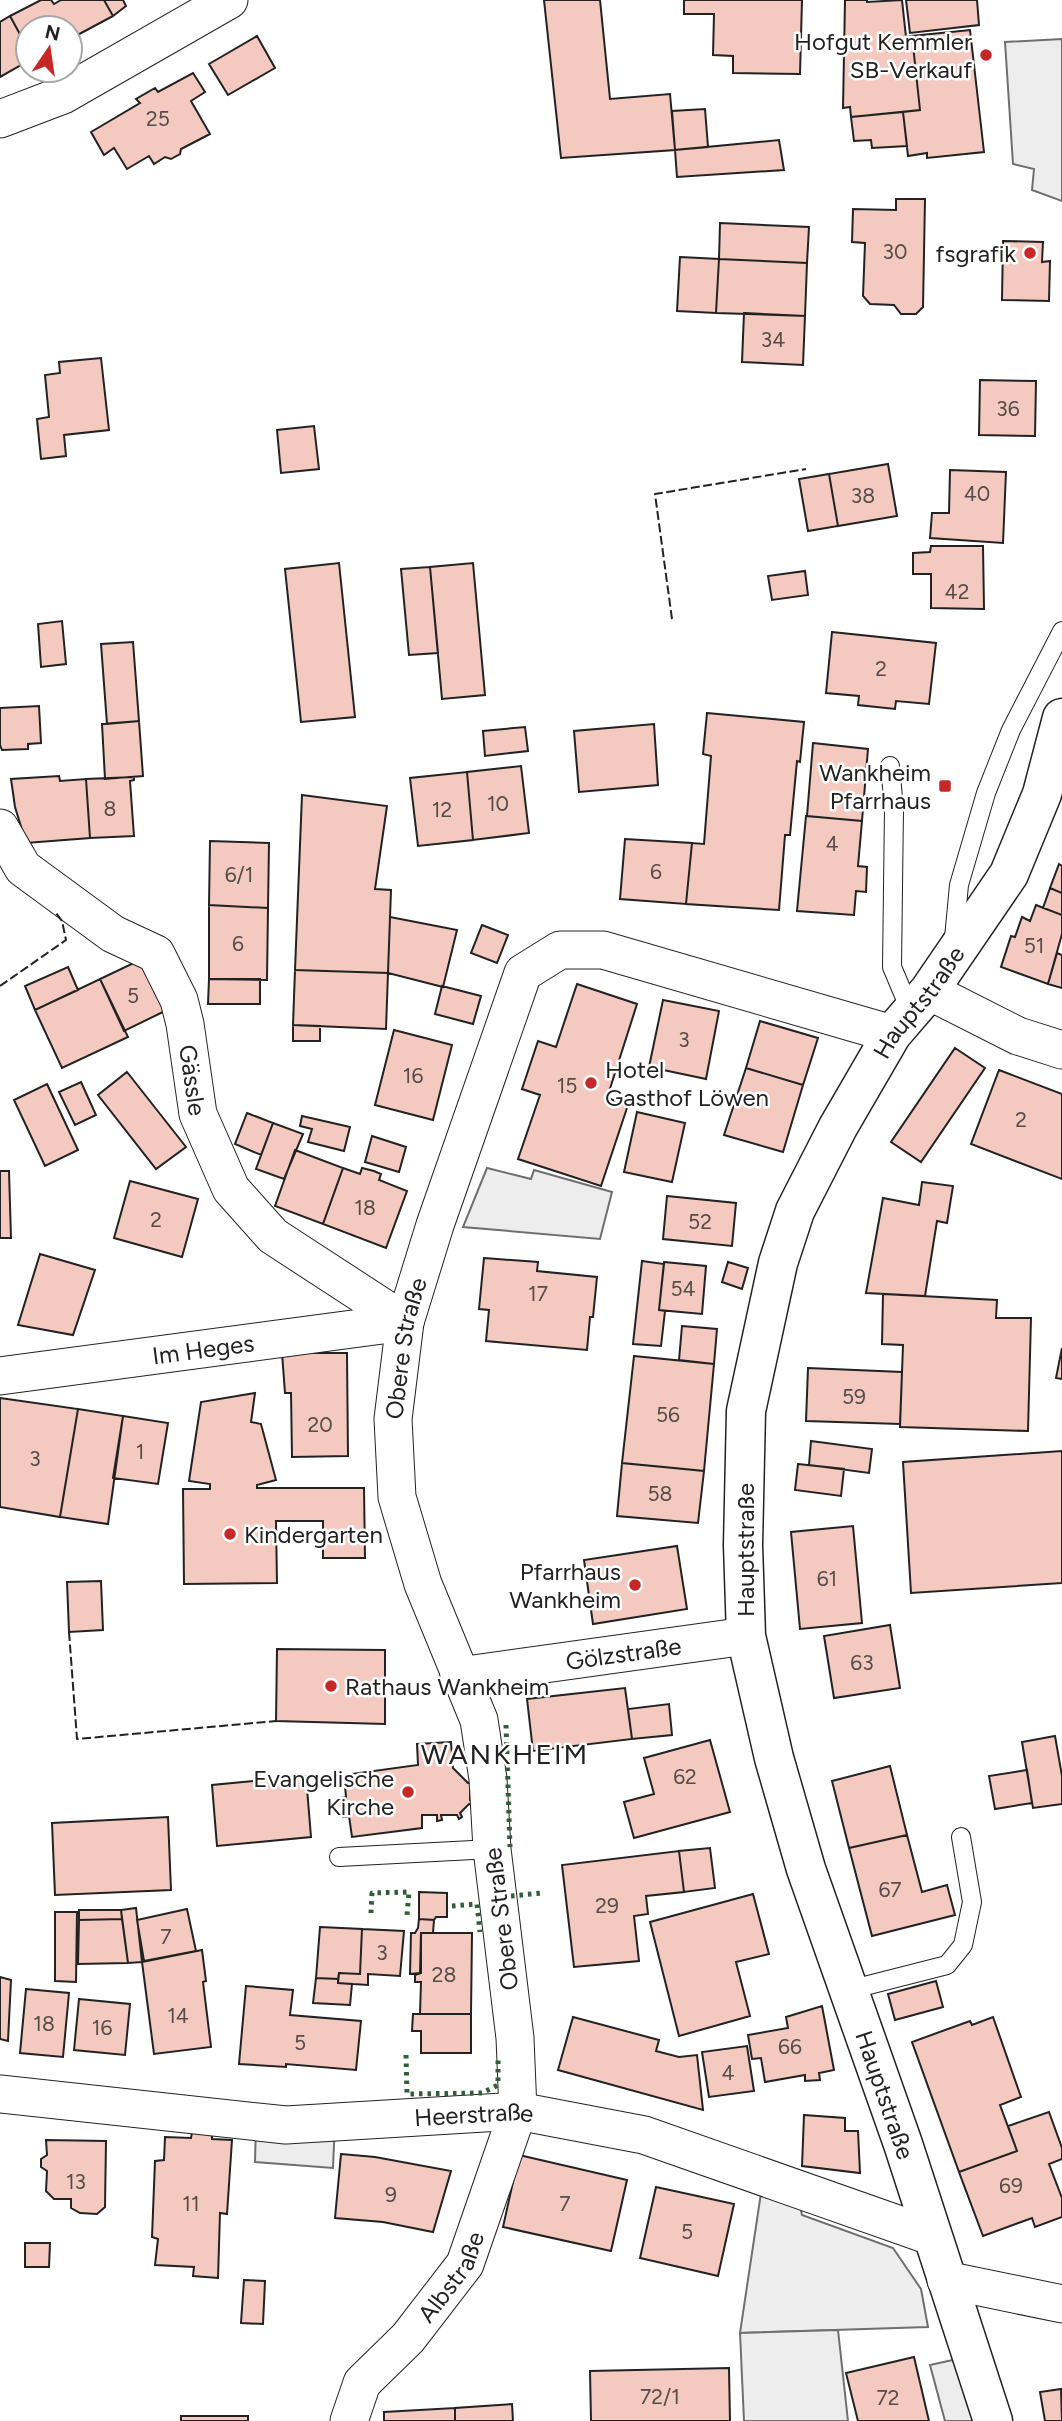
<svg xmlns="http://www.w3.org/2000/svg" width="1062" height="2421" viewBox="0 0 1062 2421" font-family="Figtree,sans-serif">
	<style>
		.green { fill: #eee; stroke: #6f6f6f; stroke-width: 2 }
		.parking { fill: #ededed; stroke: #6f6f6f; stroke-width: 2 }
		.building { fill: #f3c9c0; stroke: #222; stroke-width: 2 }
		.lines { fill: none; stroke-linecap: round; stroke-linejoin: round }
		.lane-casing { stroke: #222; stroke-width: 20 }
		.street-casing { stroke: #222; stroke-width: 39 }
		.secondary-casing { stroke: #222; stroke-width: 41 }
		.lane { stroke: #fff; stroke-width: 18 }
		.street { stroke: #fff; stroke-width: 37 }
		.secondary { stroke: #fff; stroke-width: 38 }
		.hedge { stroke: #2f5e38; stroke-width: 5; stroke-dasharray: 3.5 5; stroke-linecap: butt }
		.fence { stroke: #222; stroke-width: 2; stroke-dasharray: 9 3.5; stroke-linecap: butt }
		.poi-dot { fill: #c62828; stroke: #fff; stroke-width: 2.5 }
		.labels { text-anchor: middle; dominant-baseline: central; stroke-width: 5; stroke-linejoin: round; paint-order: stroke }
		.number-label { font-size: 21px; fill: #564c4a }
		.poi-label { font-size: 24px; fill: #222; stroke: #fff; text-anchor: end }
		.street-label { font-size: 24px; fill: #222; stroke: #fff }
		.quarter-label { font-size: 28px; letter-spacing: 2px; fill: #222; stroke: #fff }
	</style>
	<rect width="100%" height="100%" fill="#fff"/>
	<path class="green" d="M761 2193 800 2206 802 2215 893 2248 921 2289 928 2327 740 2333Z"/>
	<path class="parking" d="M1062 39V201L1032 190 1034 169 1013 164 1005 42Z
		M487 1168 531 1179 534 1170 612 1192 600 1239 463 1227Z
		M256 2121H335L333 2168 255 2162Z
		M838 2330 848 2421H744L740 2333Z
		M971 2356 993 2421H945L930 2365Z"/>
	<path class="building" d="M41 0H51L54 4 61 0H104L113 16 70 39V28H28V49L10 16Z
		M104 0H123L126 6 113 16Z
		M544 0H600L610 99 670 94 675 150 561 158Z
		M684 0H802L800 74 733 73V56L713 55 714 14H684Z
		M845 0H867V2L902 0 906 37 912 36 920 110 851 117 850 107 843 108Z
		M906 0H977L979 25 910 33Z
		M10 16 28 49V61L0 77V22Z
		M970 30 984 152 927 158V153L908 156 903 112 920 110 912 36Z
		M257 36 275 68 228 95 209 64Z
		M193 73 205 92 191 101 210 134 181 149 180 154 171 159 165 157 154 164 149 156 127 169 114 148 104 155 91 132 140 103 136 99 155 88 158 92Z
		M705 109 708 147 675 150 672 111Z
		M903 112 907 146 872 148 871 140 854 141 851 117Z
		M779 140 784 170 677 177 675 150Z
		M896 199H925L923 307 916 314H901L894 305 870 304 863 296 865 243 852 242 853 209 896 210Z
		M720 223 809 227 807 263 719 259Z
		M1003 241 1043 242 1042 262 1050 261 1049 301 1002 300Z
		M680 257 719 259 716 313 677 311Z
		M719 259 807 263 805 316 716 313Z
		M744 313 805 316 803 365 742 362Z
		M101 358 109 430 64 435 66 456 41 459 37 419 49 417 45 375 60 373 59 362Z
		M980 380 1036 381 1035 436 979 435Z
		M314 426 319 469 281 473 277 430Z
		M888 464 897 516 838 526 829 474Z
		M950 470 1006 472 1003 543 930 538 932 513H949Z
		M829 474 838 526 808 531 799 479Z
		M931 546H983L984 609 931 608V574H913V553L930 552Z
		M339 563 355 717 301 722 285 569Z
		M473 563 485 695 442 699 430 567Z
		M430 567 438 653 409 655 401 569Z
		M805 571 808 595 772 600 768 576Z
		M62 621 66 664 41 667 38 624Z
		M832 632 936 643 929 704 896 701 895 709 858 705 859 696 826 693Z
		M133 642 139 721 107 724 101 644Z
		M39 706 41 743 28 744V749L2 750 0 745V708Z
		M707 713 804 722 800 762 797 761 790 835H785L779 910 686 904 692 843 704 844 711 756 703 754Z
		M139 721 143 776 105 779 102 724Z
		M654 724 658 785 579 792 574 731Z
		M525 727 528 751 485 756 483 731Z
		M813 743 868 749 862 821 807 816Z
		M521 766 529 833 473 840 467 772Z
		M467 772 473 840 418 846 410 778Z
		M59 776 60 781 86 779 90 838 26 843 15 807 11 779Z
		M134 777V780L130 781 134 836 90 838 86 779Z
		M302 795 387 806 375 889 391 890 388 973 295 970Z
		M806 816 862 821 858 866 867 867 866 892 856 891 854 915 797 911Z
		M625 839 692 843 686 904 620 899Z
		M210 841 269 843 268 908 209 905Z
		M1059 864 1062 866V893L1050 888Z
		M1050 888 1062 893V915L1043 908Z
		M209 905 268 908 267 980 209 979Z
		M1036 905 1062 915V934L1048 984 1001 967 1011 936 1015 937 1022 917 1030 921Z
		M390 917 457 930 443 987 388 973Z
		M482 925 508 935 497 963 471 953Z
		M1057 953 1062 955V988L1048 984Z
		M142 959 167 1010 124 1031 100 979Z
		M68 967 78 990 35 1010 25 986Z
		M295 970 388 973 386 1029 293 1025Z
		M100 979 128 1037 62 1068 35 1010Z
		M209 979H260V1004H208Z
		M577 984 637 1004 607 1098 628 1105 601 1186 518 1159 540 1095 522 1089 538 1041 556 1047Z
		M442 986 481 996 473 1024 435 1014Z
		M663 1000 719 1011 706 1079 649 1067Z
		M760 1021 818 1038 803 1085 746 1068Z
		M293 1025 320 1026V1041H293Z
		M394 1030 452 1045 433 1120 375 1105Z
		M955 1048 985 1068 921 1162 891 1142Z
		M746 1068 803 1085 783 1152 724 1135Z
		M999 1070 1062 1094V1179L971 1144Z
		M127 1072 186 1147 156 1169 98 1095Z
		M81 1082 96 1115 75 1125 59 1092Z
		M47 1084 78 1150 45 1166 14 1100Z
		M637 1112 685 1123 672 1182 624 1172Z
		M247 1113 273 1123 261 1155 235 1144Z
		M302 1116 350 1127 344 1151 308 1142 312 1129 300 1126Z
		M273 1123 303 1134 284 1179 256 1169Z
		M372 1136 406 1147 399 1172 365 1162Z
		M295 1150 343 1168 323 1224 275 1206Z
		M343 1168 360 1174 362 1168 374 1171 381 1174 379 1180 407 1191 386 1248 323 1224Z
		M0 1171H9L11 1238H0Z
		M130 1181 198 1199 182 1257 114 1238Z
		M922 1182 953 1186 947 1223 937 1221 925 1296 866 1293 883 1198 919 1205Z
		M667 1196 736 1203 732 1246 663 1239Z
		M40 1254 95 1270 73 1335 18 1325Z
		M484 1258 538 1262 537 1271 597 1277 593 1317H590L587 1350 486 1341 489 1310 479 1309Z
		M642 1261 664 1264 659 1310 665 1311 661 1346 633 1344Z
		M664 1262 706 1266 702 1314 659 1310Z
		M728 1262 748 1268 742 1289 722 1282Z
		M883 1294 997 1300 996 1318H1031L1028 1431 900 1427 903 1345 882 1344Z
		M682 1326 717 1329 714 1364 679 1360Z
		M1062 1348V1379L1056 1378Z
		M282 1353H347L348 1456 292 1457 291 1393H285Z
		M634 1356 714 1364 704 1471 622 1463Z
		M808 1368 902 1372 900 1424 806 1421Z
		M255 1393 251 1422 261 1424 276 1480 257 1485V1488H364L365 1558H323V1521H276L277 1583 184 1584 183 1489H210V1484L189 1481 201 1402Z
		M0 1398 78 1409 60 1517 0 1507Z
		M78 1409 123 1416 108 1524 60 1517Z
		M123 1416 168 1423 158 1484 113 1478Z
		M811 1441 872 1449 869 1473 809 1465Z
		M1062 1451V1583L911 1593 903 1462Z
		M622 1463 704 1471 698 1523 617 1516Z
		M798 1464 844 1469 841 1496 795 1490Z
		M853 1526 862 1623 800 1629 791 1532Z
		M677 1546 687 1609 593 1624 584 1560Z
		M101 1581 103 1630 69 1632 67 1582Z
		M890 1625 900 1688 834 1698 824 1636Z
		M277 1649 385 1650V1724L276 1721Z
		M625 1688 632 1739 533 1751 527 1699Z
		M669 1704 672 1735 632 1739 628 1709Z
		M1055 1736 1062 1776V1804L1033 1808 1022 1742Z
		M710 1740 730 1812 634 1838 624 1802 654 1794 644 1758Z
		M451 1742 453 1768 468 1783 473 1781 470 1786V1800L475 1801 474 1805 469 1804 460 1813 462 1817 459 1819 457 1815H441L442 1820 437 1821V1815H422V1828L352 1837 349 1816 343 1817 340 1798 346 1797 344 1775 418 1765 417 1744Z
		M890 1766 907 1835 849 1848 832 1781Z
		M1027 1770 1032 1803 995 1809 989 1776Z
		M306 1776 311 1837 217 1846 212 1785Z
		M168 1817 171 1890 55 1895 52 1823Z
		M907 1835 922 1892 947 1885 955 1915 872 1936 849 1848Z
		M710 1848 715 1888 684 1892 679 1851Z
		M679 1851 684 1892 646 1896 648 1914 634 1916 639 1961 574 1967 562 1865Z
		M419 1892 447 1893V1917H436L434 1920 419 1919Z
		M753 1894 769 1954 736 1962 750 2016 679 2036 650 1922Z
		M136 1908 142 1962 128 1963 121 1910Z
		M187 1909 196 1951 144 1961 137 1920Z
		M79 1910H121L122 1919 79 1920Z
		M55 1912H77L76 1982 55 1981Z
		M122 1919 128 1963 78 1964 79 1920Z
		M419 1919 434 1920 433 1933H421L420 1973 410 1974 411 1933H415L418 1928Z
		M320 1927 362 1929 360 1974 339 1973 338 1979 316 1978Z
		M362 1929 404 1931 400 1976 368 1974V1985L338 1983 339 1973 360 1974Z
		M421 1933H472L471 2014H420L421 1982H415V1975L421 1973Z
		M202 1950 206 1981 203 1982 211 2047 154 2054 142 1962Z
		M0 1977 11 1980 8 2041 0 2039Z
		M316 1978 338 1979V1983L352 1984 350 2005 313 2003Z
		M936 1981 943 2007 895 2020 888 1994Z
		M246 1986 293 1990 290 2015 361 2021 356 2070 286 2064V2067L239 2064Z
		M26 1989 69 1993 63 2057 20 2053Z
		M79 1999 130 2004 125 2055 74 2050Z
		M822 2006 834 2070 819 2073 820 2080 805 2081V2075L765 2082 761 2058 752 2059 748 2035 788 2028 786 2017Z
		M413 2014H471V2053H421V2031H412Z
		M573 2017 659 2040 656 2051 679 2057 697 2055 703 2110 558 2070Z
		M993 2017 1021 2097 1000 2105 1017 2151 959 2172 912 2042 970 2021 972 2025Z
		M747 2046 754 2091 709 2097 702 2052Z
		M1049 2112 1062 2148V2159L1049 2164 1062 2198V2217L1035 2227 1032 2218 983 2236 959 2172 1017 2151 1008 2126Z
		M804 2115 845 2118V2131H858L860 2173 802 2166Z
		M192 2132 212 2134V2139L232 2140 227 2214 220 2213 218 2278 193 2276 194 2267 155 2265 158 2239 152 2237 155 2161 164 2160 165 2137 191 2138Z
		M46 2140 106 2141 105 2207 97 2214 80 2213 71 2208V2199H54L46 2191 47 2171 41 2167V2159L47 2155Z
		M341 2154 375 2157 451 2171 433 2232 383 2222 335 2218Z
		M519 2155 627 2180 611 2251 503 2227Z
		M656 2187 734 2204 718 2276 640 2258Z
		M25 2243H50L49 2267H25Z
		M244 2280 265 2281 263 2324 241 2323Z
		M914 2357 929 2421H858L846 2373Z
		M729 2368 730 2421H591L590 2371Z
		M1061 2389 1062 2421H1045L1040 2392Z
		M512 2404 513 2421H455V2408Z
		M455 2408V2421H384V2412Z
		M181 2416H248V2421H181Z"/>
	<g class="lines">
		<defs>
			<path id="lane" d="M890 766 894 808 892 967 911 1012
				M954 938 959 885 986 793 1011 730 1062 631
				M339 1857 492 1849
				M849 1990 947 1965 963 1945 972 1902 961 1837"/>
			<g id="street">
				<path d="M0 119 63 95 229 0"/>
				<path id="s1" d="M0 828 23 868 113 934 156 954 179 1000 185 1024 198 1114 231 1189 273 1236 405 1322"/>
				<path d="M929 991 1018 1036 1062 1050"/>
				<path id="s2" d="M0 1376 405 1322"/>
				<path id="s3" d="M459 1676 746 1636"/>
				<path id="s4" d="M0 2094 286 2125 518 2111 644 2135 931 2236"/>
				<path d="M946 2280 1062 2304"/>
				<path id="s5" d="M349 2421 362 2383 408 2338 465 2264 518 2111 515 2038 492 1849 488 1779 479 1720 423 1584 397 1497 393 1419 405 1322 435 1225 523 973 560 950H603L892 1034"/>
			</g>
			<g id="secondary">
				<path id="s6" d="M993 2421 903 2144 806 1869 774 1758 746 1636 743 1545 746 1411 778 1263 795 1211 838 1127 892 1034 929 991 1009 874 1042 794 1062 718"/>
			</g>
		</defs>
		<use href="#lane" class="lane-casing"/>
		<use href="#street" class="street-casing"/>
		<use href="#secondary" class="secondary-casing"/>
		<use href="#lane" class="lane"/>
		<use href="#street" class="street"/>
		<use href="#secondary" class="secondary"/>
		<path class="hedge" d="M506 1725 510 1847
			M511 1896 542 1893
			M452 1906 477 1904 480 1932
			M371 1913 372 1893 409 1892 407 1915
			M406 2055 407 2094 482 2093 498 2085V2059"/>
		<path class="fence" d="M672 619 655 494 806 469
			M0 986 66 940 62 921 56 913
			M69 1632 77 1739 276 1721"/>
	</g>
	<g class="poi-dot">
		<circle cx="986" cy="55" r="7"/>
		<circle cx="1030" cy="253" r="7"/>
		<rect x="938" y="779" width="14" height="14" rx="3.5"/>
		<circle cx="591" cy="1083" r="7"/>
		<circle cx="230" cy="1534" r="7"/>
		<circle cx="635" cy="1585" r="7"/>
		<circle cx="331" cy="1686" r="7"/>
		<circle cx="408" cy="1792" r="7"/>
	</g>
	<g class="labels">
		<g class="number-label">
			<text x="158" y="118">25</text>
			<text x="895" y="251">30</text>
			<text x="773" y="339">34</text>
			<text x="1008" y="408">36</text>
			<text x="977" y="493">40</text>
			<text x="863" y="495">38</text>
			<text x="957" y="591">42</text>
			<text x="881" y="668">2</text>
			<text x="498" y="803">10</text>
			<text x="110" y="808">8</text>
			<text x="442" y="809">12</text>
			<text x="832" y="843">4</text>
			<text x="656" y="871">6</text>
			<text x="239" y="874">6/1</text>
			<text x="238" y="943">6</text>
			<text x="1034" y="945">51</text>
			<text x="133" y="995">5</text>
			<text x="684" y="1039">3</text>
			<text x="413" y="1075">16</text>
			<text x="567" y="1085">15</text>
			<text x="1021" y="1119">2</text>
			<text x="365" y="1207">18</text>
			<text x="156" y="1219">2</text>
			<text x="700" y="1221">52</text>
			<text x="683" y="1288">54</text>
			<text x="538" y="1293">17</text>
			<text x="854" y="1396">59</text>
			<text x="668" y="1414">56</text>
			<text x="320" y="1424">20</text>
			<text x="140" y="1451">1</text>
			<text x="35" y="1458">3</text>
			<text x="660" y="1493">58</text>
			<text x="827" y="1578">61</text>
			<text x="862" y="1662">63</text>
			<text x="685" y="1776">62</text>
			<text x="890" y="1889">67</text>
			<text x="607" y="1905">29</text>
			<text x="166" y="1936">7</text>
			<text x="382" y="1952">3</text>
			<text x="444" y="1974">28</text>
			<text x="178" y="2015">14</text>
			<text x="44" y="2023">18</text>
			<text x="102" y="2027">16</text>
			<text x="300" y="2042">5</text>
			<text x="790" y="2046">66</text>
			<text x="728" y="2072">4</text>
			<text x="76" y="2181">13</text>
			<text x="1011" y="2185">69</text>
			<text x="391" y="2194">9</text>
			<text x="191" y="2203">11</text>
			<text x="565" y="2203">7</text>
			<text x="687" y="2231">5</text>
			<text x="660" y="2396">72/1</text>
			<text x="888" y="2397">72</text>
		</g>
		<g class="poi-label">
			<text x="972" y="41">Hofgut Kemmler<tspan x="972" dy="28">SB-Verkauf</tspan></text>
			<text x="1016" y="253">fsgrafik</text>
			<text x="931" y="772">Wankheim<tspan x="931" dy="28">Pfarrhaus</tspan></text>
			<text x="605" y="1069" text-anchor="start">Hotel<tspan x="605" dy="28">Gasthof Löwen</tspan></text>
			<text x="244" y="1534" text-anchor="start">Kindergarten</text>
			<text x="621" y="1571">Pfarrhaus<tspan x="621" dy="28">Wankheim</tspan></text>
			<text x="345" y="1686" text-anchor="start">Rathaus Wankheim</text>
			<text x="394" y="1778">Evangelische<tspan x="394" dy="28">Kirche</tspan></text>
		</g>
		<g class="street-label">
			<text stroke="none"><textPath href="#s6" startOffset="1498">Hauptstraße</textPath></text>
			<text stroke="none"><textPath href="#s1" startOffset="338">Gässle</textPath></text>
			<text stroke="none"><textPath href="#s5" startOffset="1141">Obere Straße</textPath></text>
			<text stroke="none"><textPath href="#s2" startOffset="205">Im Heges</textPath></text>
			<text transform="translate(745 1550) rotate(-90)">Hauptstraße</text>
			<text stroke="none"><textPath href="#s3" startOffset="166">Gölzstraße</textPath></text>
			<text transform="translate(501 1919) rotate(-97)">Obere Straße</text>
			<text transform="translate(885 2095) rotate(71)">Hauptstraße</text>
			<text stroke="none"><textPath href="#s4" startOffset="476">Heerstraße</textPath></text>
			<text stroke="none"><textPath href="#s5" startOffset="180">Albstraße</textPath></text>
		</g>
		<g class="quarter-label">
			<text x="505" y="1754">WANKHEIM</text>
		</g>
	</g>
	<g transform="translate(49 49) rotate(13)"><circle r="33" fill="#ffffff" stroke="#a7a7a7" stroke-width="2"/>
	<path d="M0-5L12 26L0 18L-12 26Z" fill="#c62828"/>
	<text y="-10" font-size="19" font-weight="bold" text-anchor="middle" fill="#222222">N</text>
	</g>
</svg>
